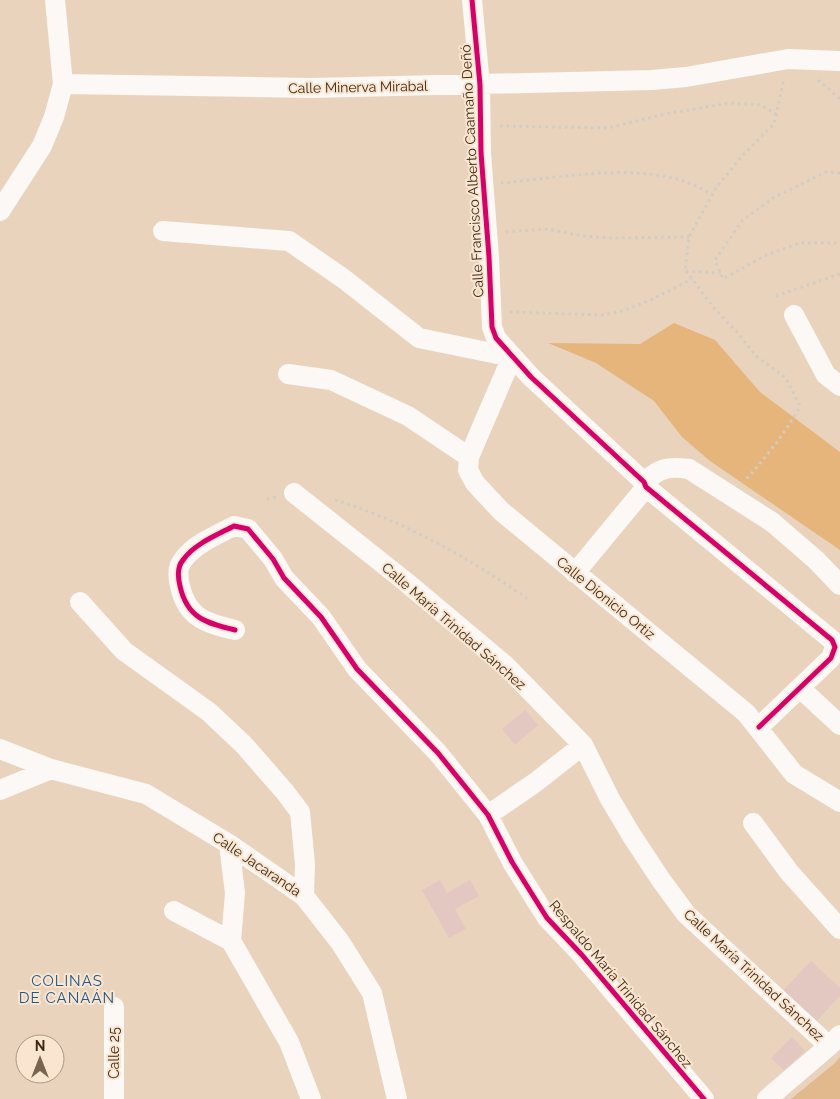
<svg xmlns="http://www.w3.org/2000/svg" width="840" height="1099" viewBox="0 0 840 1099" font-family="Raleway,sans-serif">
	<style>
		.green { fill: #e1b98d }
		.forest { fill: #e5b57b }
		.building { fill: #e2c8c1 }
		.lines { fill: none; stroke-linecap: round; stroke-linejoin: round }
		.path { stroke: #d3ccc5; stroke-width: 3; stroke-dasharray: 2.5 4; stroke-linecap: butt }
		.minor { stroke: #fcf8f5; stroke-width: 20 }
		.cycleway-casing { stroke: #fae6d0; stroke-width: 8 }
		.cycleway { stroke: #d6006c; stroke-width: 5 }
		.labels { text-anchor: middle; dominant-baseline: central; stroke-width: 4; stroke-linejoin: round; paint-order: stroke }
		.street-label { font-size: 14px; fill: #3c2913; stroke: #fae6d0 }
		.neighbourhood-label { font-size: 15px; letter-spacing: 1px; fill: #20588a; stroke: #fae6d0 }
	</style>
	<rect width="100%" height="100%" fill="#e9d3bd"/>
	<path class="green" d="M840 1057V1099H791L835 1063Z"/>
	<path class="forest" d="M674 323 715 340 760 392 840 452V550L710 461 682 437 654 401 596 363 548 343 640 344Z"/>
	<path class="building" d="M525 710 538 725 515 745 502 729Z
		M440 880 447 893 470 880 479 896 455 909 466 929 449 938 422 890Z
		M811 961 840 988V996L813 1025 779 995Z
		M792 1037 805 1051 784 1070 771 1058Z"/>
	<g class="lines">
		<path class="path" d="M818 80 840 99
			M500 126 608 128 665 114 729 103 761 105 776 114
			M840 173 826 172 773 198 742 221 715 260 723 279 768 254 800 243H840
			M501 183C560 178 623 164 681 180 692 183 703 190 713 195
			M506 232 547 229 584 236 611 238 689 237
			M686 271 713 307 736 331 756 356 786 378 800 406C785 434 765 458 744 482
			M721 273 685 271 689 237 716 188 742 156 774 124 784 78
			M776 296 840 274
			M510 312 602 315 623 311 653 299 692 279
			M267 499 276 497
			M335 500C406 522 467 557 528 599"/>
		<path class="minor" d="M472 0 480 85 481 153 489 257 492 327 496 338 531 377 644 482 646 487 832 640 835 647 831 658 759 727
			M63 84 311 88 652 80 686 77 788 59 840 61
			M0 211 42 146 54 117 63 84 55 0
			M163 231 289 241 344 279 419 338 512 357
			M794 315 826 375 840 386
			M512 357 469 457 468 470 475 483 501 511 746 713 794 774 840 802
			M288 374 331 380 408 416 469 457
			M644 482C660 468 668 466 689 469L772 522 816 560 840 585
			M294 493 406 582 506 666 583 745 610 799 632 836 661 880 686 914 829 1046
			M575 573 646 487
			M80 602 124 651 209 712 244 745 285 792 300 812 305 864 304 896
			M235 630C206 623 187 618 180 586 178 578 177 567 183 560 194 544 217 535 234 526L248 529 273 559 284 578 321 617 357 669 438 753 488 815 512 862 547 918 582 955 704 1099
			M800 688 840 725
			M0 749 51 769 146 794 229 844 304 896 340 942 372 993 397 1099
			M0 790 51 769
			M488 815 536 782 583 745
			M753 823 789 872 840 929
			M229 844 235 893 231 941
			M174 911 231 941 289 1042 311 1099
			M114 1099V1007
			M767 1099 829 1046 840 1035"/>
		<defs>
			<path id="cycleway" d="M472 0 480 85 481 153 489 257 492 327 496 338 531 377 644 482 646 487 832 640 835 647 831 658 759 727
				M235 630C206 623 187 618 180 586 178 578 177 567 183 560 194 544 217 535 234 526L248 529 273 559 284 578 321 617 357 669 438 753 488 815 512 862 547 918 582 955 704 1099"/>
		</defs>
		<use href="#cycleway" class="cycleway-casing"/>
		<use href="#cycleway" class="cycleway"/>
	</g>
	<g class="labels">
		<g class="street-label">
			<text transform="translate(358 87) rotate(-1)">Calle Minerva Mirabal</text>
			<text transform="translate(472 171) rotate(-93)">Calle Francisco Alberto Caamaño Deñó</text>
			<text transform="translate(606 598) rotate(39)">Calle Dionicio Ortiz</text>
			<text transform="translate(454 626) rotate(41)">Calle María Trinidad Sánchez</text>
			<text transform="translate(257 864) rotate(34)">Calle Jacaranda</text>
			<text transform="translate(754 975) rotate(43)">Calle María Trinidad Sánchez</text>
			<text transform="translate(621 984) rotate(50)">Respaldo María Trinidad Sánchez</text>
			<text transform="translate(114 1053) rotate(-90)">Calle 25</text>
		</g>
		<g class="neighbourhood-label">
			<text x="67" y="981">COLINAS<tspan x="67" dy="17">DE CANAÁN</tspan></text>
		</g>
	</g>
	<g transform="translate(40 1059)"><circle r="24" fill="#fae6d0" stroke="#ae9a84"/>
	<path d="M0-4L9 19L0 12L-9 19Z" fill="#79644e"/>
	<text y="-8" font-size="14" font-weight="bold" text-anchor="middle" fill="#3c2913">N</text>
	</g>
</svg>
